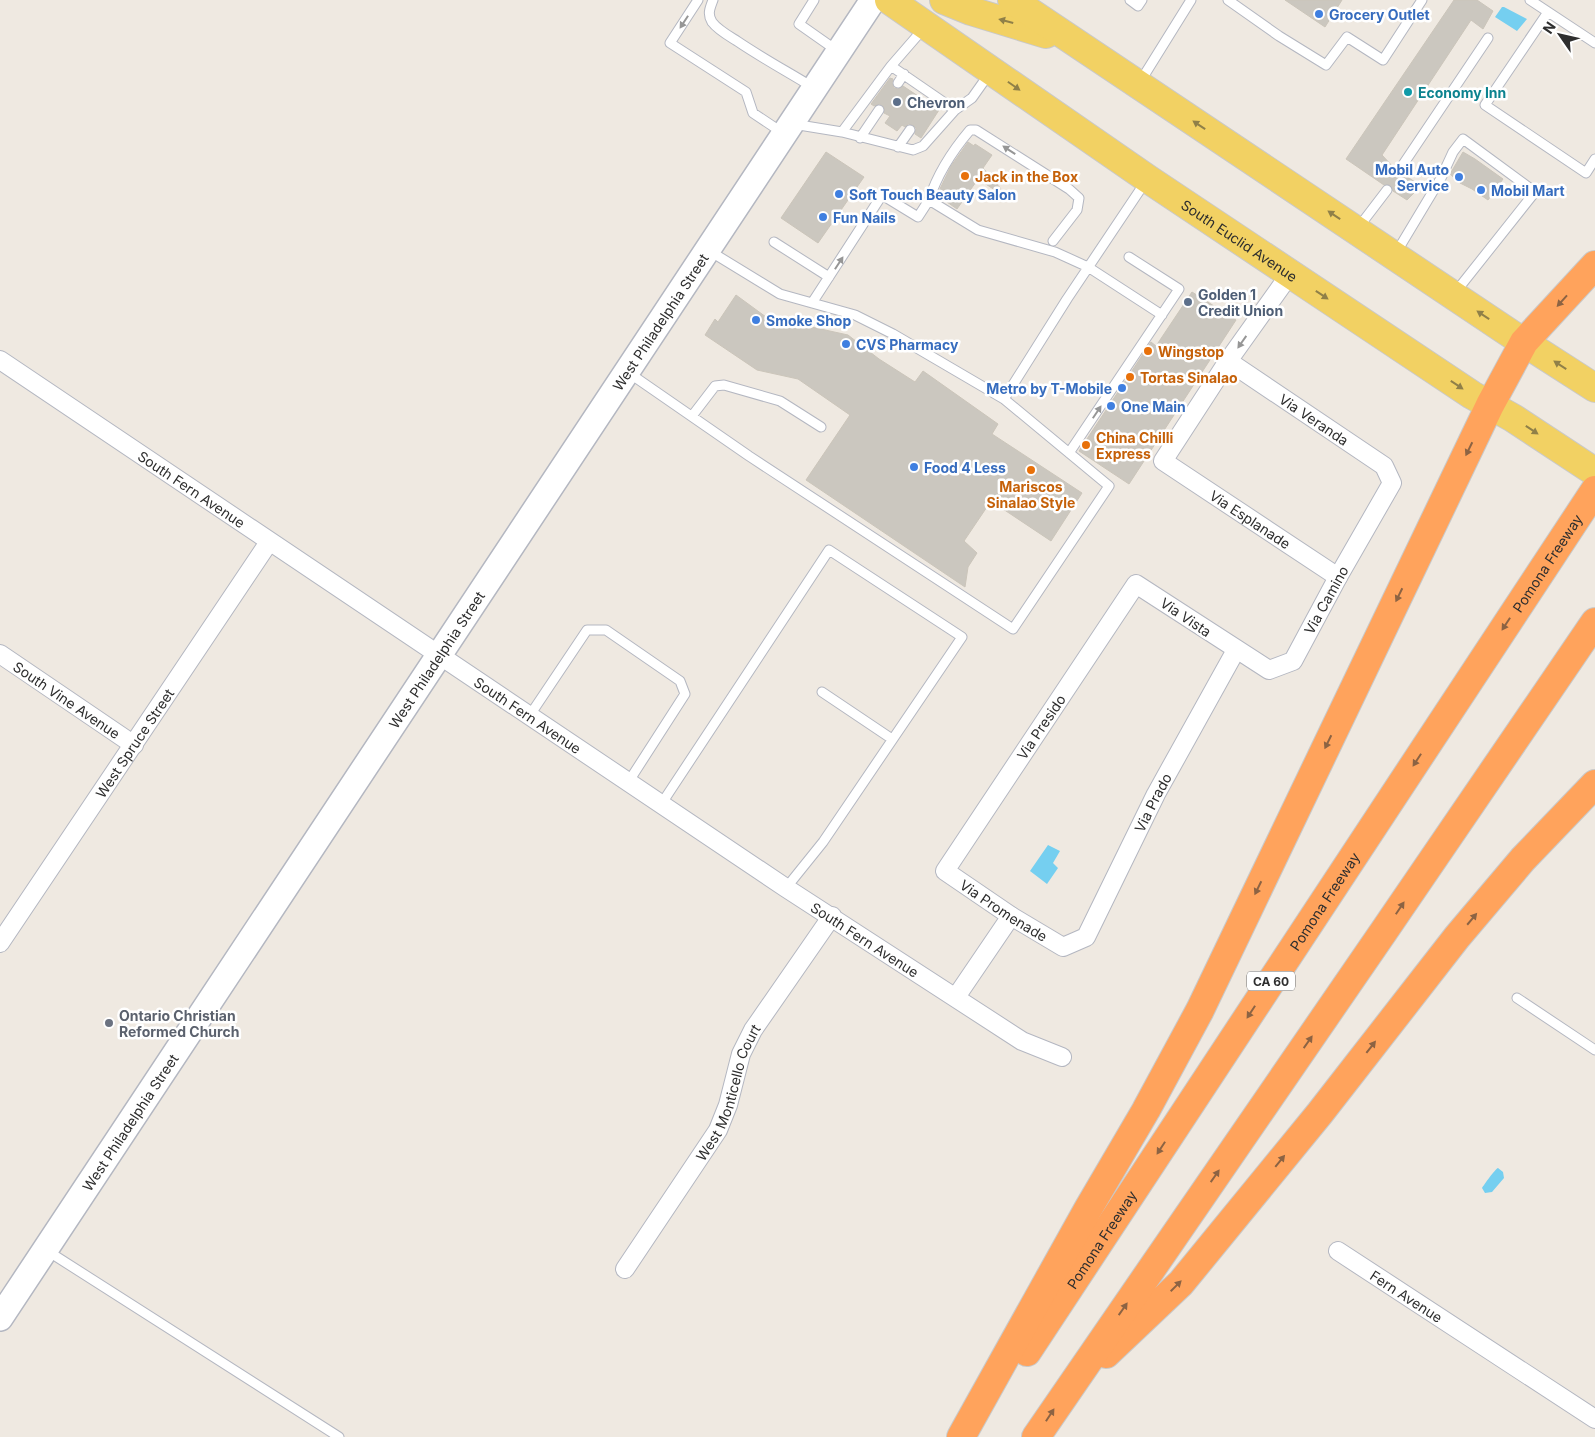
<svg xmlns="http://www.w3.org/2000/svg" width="1595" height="1437" viewBox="0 0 1595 1437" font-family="Inter,sans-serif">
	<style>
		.water { fill: #75cff0 }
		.building { fill: #cbc7bf; stroke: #cbc5ba }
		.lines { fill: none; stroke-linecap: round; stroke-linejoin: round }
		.service-casing { stroke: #b4b7c1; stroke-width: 11 }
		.minor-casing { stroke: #b4b7c1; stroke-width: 20 }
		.secondary-casing { stroke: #b4b7c1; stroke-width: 28 }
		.primary-casing { stroke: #c9c9c9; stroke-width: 30 }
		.motorway-casing { stroke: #c9c9c9; stroke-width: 30 }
		.service { stroke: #fff; stroke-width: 9 }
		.minor { stroke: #fff; stroke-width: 18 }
		.secondary { stroke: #fff; stroke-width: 25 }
		.primary { stroke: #f2d163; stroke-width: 28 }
		.motorway { stroke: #ffa35c; stroke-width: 28 }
		.oneway { fill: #908048 }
		.oneway2 { fill: #969696 }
		.oneway3 { fill: #8c6343 }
		.shop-dot { fill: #3f7fe0; stroke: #fff; stroke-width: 2 }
		.culture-dot { fill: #0f9aa8; stroke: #fff; stroke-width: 2 }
		.service-dot { fill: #5c6f8a; stroke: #fff; stroke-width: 2 }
		.food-dot { fill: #e8710a; stroke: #fff; stroke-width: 2 }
		.worship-dot { fill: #6b7280; stroke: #fff; stroke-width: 2 }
		.labels { text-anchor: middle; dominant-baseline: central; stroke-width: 5; stroke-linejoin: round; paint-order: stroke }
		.shield { fill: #fff; stroke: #6d6d6d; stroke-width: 1 }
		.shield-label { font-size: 12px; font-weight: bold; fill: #2e2e2e }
		.shop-label { font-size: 14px; font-weight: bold; fill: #366cbe; stroke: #fff; text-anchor: start }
		.culture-label { font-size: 14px; font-weight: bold; fill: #0d838f; stroke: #fff; text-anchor: start }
		.service-label { font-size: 14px; font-weight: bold; fill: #4e5e75; stroke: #fff; text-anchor: start }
		.food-label { font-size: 14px; font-weight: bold; fill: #c56008; stroke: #fff; text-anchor: start }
		.street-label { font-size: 14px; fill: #2e2e2e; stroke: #fff }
		.worship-label { font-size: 14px; font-weight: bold; fill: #5b616d; stroke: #fff; text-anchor: start }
	</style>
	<rect width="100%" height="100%" fill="#efe9e1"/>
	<path class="water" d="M1502 7H1504L1527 19 1517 31 1495 17Z
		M1048 845 1060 851 1053 863 1058 868 1047 884 1030 871Z
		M1498 1168 1503 1172 1504 1178 1492 1192 1485 1193 1482 1188C1484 1185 1495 1169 1498 1168Z"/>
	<path class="building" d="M1285 0H1342L1325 27Z
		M1454 0H1477L1493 11 1483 29 1471 20 1382 155 1394 168 1396 174H1403L1421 186 1407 200 1393 191 1390 185H1384L1346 159Z
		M890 78 893 79 892 83 894 88 898 89 903 86 939 110 921 138 915 134 916 128 913 125 908 124 905 127 902 125 897 131 885 123 890 116 884 113V107L880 104 874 106 871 104Z
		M968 142 974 146 975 144 992 155 983 168 1001 189 998 192 978 179 957 209 937 195 951 166Z
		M826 152 864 177 818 243 781 218Z
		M1463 152 1475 159 1503 179 1488 200 1472 189 1460 183 1450 174Z
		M1192 292 1236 320 1129 484 1079 451 1151 342 1156 346Z
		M736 295 766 317 848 335 879 359 915 382 923 371 998 424 992 434 1082 493 1051 541 991 501 964 541 977 553 968 567 965 587 806 480 850 415 798 379 757 370 705 335 715 319 718 322Z"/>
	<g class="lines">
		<defs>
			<path id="service" d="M698 0 670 43 746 92 753 113 783 133
				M713 0C710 8 707 14 712 22 718 30 729 36 737 41 762 58 788 72 814 88
				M814 0 799 24 836 50
				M1130 0 1138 6 1142 0
				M1228 0 1279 36 1326 65 1347 37 1383 60 1422 0
				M1530 0 1595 43
				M1548 12 1485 105 1586 173 1595 159
				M924 28 891 66 955 110
				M1140 82 1191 0
				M898 83 904 74
				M793 124 842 132 913 150 923 146 955 110 972 98 989 74
				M842 132 891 66
				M860 138 879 110
				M898 147 910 130
				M1400 169 1488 38
				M929 200C937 175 953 150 970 130H976L1069 189 1079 198 1077 210 1053 241
				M1358 228 1387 190
				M774 242 829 277
				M708 250 780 294 855 315 893 334 1004 399
				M1396 253 1441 178 1453 152 1463 139 1535 192 1454 294
				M812 303 882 195 918 217 929 200 978 230 1055 252 1088 267 1162 315
				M629 373 749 456 1013 629 1109 486 1004 399 1067 299 1146 181
				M692 416 715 386 724 385 780 401 821 427
				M1069 453 1179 289 1129 257
				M822 692 892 739
				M530 715 587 630H606L680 681 685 694 629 781
				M662 803 829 550 962 637 823 842 786 888
				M1517 998 1595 1050
				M46 1250 339 1437"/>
			<g id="minor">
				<path id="s1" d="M1290 274 1228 361 1163 461 1338 577"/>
				<path id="s2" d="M0 360 786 888 1022 1041 1062 1057"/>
				<path id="s3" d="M1228 361 1384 466 1392 483 1338 577 1293 661 1269 670 1136 584 945 871 1011 916 1063 947 1086 937 1156 794 1236 650"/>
				<path id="s4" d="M0 654 134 745"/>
				<path id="s5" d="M0 943 269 542"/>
				<path d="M956 997 1011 916"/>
				<path id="s6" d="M1338 1251 1595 1419"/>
				<path id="s7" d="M625 1269 718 1130 728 1105 741 1054 753 1030 832 916"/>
			</g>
			<g id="secondary">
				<path id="s8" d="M0 1318 873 0"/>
			</g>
			<g id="primary">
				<path id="s9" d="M889 0 1148 179 1472 395 1513 418 1595 472"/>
				<path d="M944 0 971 11 1046 34"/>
				<path d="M1012 0 1514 336 1595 388"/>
			</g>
			<g id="motorway">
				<path id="s10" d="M1027 1352 1595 490"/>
				<path d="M1106 1354 1181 1283 1320 1113 1457 937 1523 859 1595 784"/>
				<path d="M961 1437 1088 1209 1146 1110 1200 1010 1490 405 1524 342 1595 265"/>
				<path d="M1036 1437 1384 931 1595 622"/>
			</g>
		</defs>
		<use href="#service" class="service-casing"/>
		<use href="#minor" class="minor-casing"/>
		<use href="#secondary" class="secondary-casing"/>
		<use href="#primary" class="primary-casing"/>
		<use href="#motorway" class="motorway-casing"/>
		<use href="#service" class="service"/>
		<use href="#minor" class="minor"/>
		<use href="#secondary" class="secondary"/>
		<use href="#primary" class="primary"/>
		<use href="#motorway" class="motorway"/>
	</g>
	<defs><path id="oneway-solid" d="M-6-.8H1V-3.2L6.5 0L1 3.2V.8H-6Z" transform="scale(1.25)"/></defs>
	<g class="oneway">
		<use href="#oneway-solid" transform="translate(1006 21) rotate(-165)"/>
		<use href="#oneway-solid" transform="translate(1014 86) rotate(35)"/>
		<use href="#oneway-solid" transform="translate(1199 125) rotate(-146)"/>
		<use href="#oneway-solid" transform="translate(1334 215) rotate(-146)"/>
		<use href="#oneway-solid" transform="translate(1322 295) rotate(34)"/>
		<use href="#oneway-solid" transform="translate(1483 315) rotate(-146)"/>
		<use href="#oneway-solid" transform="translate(1560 365) rotate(-147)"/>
		<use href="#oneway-solid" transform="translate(1457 385) rotate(34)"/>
		<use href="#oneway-solid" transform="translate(1532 430) rotate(34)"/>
	</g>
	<g class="oneway2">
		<use href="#oneway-solid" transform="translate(684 22) rotate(123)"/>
		<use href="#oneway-solid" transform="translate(1009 150) rotate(-147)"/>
		<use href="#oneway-solid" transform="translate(839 263) rotate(-57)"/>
		<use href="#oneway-solid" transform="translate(1242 342) rotate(125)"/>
		<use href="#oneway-solid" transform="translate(1097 412) rotate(-56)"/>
	</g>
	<g class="oneway3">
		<use href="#oneway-solid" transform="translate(1562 301) rotate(132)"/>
		<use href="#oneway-solid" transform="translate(1469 449) rotate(116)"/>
		<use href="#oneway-solid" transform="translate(1399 595) rotate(116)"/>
		<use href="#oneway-solid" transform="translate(1506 624) rotate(123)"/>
		<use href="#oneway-solid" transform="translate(1328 742) rotate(116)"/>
		<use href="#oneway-solid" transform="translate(1417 760) rotate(123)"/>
		<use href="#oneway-solid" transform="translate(1258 888) rotate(116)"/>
		<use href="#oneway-solid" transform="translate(1400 908) rotate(-56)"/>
		<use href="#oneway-solid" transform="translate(1472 919) rotate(-50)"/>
		<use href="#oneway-solid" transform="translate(1251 1012) rotate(123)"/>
		<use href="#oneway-solid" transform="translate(1308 1042) rotate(-55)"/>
		<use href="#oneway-solid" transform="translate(1371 1047) rotate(-52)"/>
		<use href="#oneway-solid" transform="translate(1161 1148) rotate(123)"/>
		<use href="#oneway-solid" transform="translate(1280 1161) rotate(-51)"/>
		<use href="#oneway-solid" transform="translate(1215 1176) rotate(-55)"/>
		<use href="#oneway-solid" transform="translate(1176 1286) rotate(-45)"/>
		<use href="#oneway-solid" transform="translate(1123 1309) rotate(-55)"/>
		<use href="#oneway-solid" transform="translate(1050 1415) rotate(-57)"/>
	</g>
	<g class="shop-dot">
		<circle cx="1319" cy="14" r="5"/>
		<circle cx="1459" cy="177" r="5"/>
		<circle cx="1481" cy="190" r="5"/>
		<circle cx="839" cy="194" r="5"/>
		<circle cx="823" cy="217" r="5"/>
		<circle cx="756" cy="320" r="5"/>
		<circle cx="846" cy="344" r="5"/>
		<circle cx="1122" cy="388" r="5"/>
		<circle cx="1111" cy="406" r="5"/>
		<circle cx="914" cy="467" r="5"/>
	</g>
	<circle class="culture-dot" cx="1408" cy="92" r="5"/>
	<g class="service-dot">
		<circle cx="897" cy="102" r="5"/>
		<circle cx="1188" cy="302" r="5"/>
	</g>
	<g class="food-dot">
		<circle cx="965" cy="176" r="5"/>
		<circle cx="1148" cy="351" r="5"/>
		<circle cx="1130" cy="377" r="5"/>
		<circle cx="1086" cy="445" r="5"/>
		<circle cx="1031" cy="470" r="5"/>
	</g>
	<circle class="worship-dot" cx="109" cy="1023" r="5"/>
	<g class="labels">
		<rect class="shield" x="1247" y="971.5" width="48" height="19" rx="4"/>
		<g class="shield-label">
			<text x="1271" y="981">CA 60</text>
		</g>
		<g class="shop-label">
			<text x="1329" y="14">Grocery Outlet</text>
			<text x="1449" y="169" text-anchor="end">Mobil Auto<tspan x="1449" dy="16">Service</tspan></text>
			<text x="1491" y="190">Mobil Mart</text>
			<text x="849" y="194">Soft Touch Beauty Salon</text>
			<text x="833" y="217">Fun Nails</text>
			<text x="766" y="320">Smoke Shop</text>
			<text x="856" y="344">CVS Pharmacy</text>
			<text x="1112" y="388" text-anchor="end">Metro by T-Mobile</text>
			<text x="1121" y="406">One Main</text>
			<text x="924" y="467">Food 4 Less</text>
		</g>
		<g class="culture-label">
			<text x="1418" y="92">Economy Inn</text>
		</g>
		<g class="service-label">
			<text x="907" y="102">Chevron</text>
			<text x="1198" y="294">Golden 1<tspan x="1198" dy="16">Credit Union</tspan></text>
		</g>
		<g class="food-label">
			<text x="975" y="176">Jack in the Box</text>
			<text x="1158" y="351">Wingstop</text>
			<text x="1140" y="377">Tortas Sinalao</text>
			<text x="1096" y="437">China Chilli<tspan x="1096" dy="16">Express</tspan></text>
			<text x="1031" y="486" text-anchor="middle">Mariscos<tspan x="1031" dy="16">Sinalao Style</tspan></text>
		</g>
		<g class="street-label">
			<text stroke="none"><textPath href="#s9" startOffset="425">South Euclid Avenue</textPath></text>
			<text stroke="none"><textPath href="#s8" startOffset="1195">West Philadelphia Street</textPath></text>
			<text stroke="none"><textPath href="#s3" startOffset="104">Via Veranda</textPath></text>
			<text stroke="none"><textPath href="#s2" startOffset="231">South Fern Avenue</textPath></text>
			<text stroke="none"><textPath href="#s1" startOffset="331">Via Esplanade</textPath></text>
			<text stroke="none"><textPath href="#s10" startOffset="945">Pomona Freeway</textPath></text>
			<text transform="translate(1326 600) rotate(-61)">Via Camino</text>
			<text transform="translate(1186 617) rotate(34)">Via Vista</text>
			<text stroke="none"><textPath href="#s8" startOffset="790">West Philadelphia Street</textPath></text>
			<text stroke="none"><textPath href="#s4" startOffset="81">South Vine Avenue</textPath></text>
			<text stroke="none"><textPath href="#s2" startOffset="636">South Fern Avenue</textPath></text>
			<text transform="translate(1041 727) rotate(-56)">Via Presido</text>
			<text stroke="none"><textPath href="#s5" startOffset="241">West Spruce Street</textPath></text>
			<text stroke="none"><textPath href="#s3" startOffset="1255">Via Prado</textPath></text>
			<text stroke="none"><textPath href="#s10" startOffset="540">Pomona Freeway</textPath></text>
			<text stroke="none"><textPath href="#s3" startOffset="1010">Via Promenade</textPath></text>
			<text stroke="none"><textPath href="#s2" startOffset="1041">South Fern Avenue</textPath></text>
			<text stroke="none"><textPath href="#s7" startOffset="206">West Monticello Court</textPath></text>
			<text stroke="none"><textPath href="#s8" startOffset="235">West Philadelphia Street</textPath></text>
			<text stroke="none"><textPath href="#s10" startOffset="135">Pomona Freeway</textPath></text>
			<text stroke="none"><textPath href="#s6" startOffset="82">Fern Avenue</textPath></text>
		</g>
		<g class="worship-label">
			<text x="119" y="1015">Ontario Christian<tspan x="119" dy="16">Reformed Church</tspan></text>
		</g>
	</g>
	<g transform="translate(1560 35) rotate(304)" stroke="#ffffff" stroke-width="4" paint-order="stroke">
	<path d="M0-4L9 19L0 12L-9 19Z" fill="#2e2e2e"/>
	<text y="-8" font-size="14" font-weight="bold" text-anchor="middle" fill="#2e2e2e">N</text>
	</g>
</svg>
